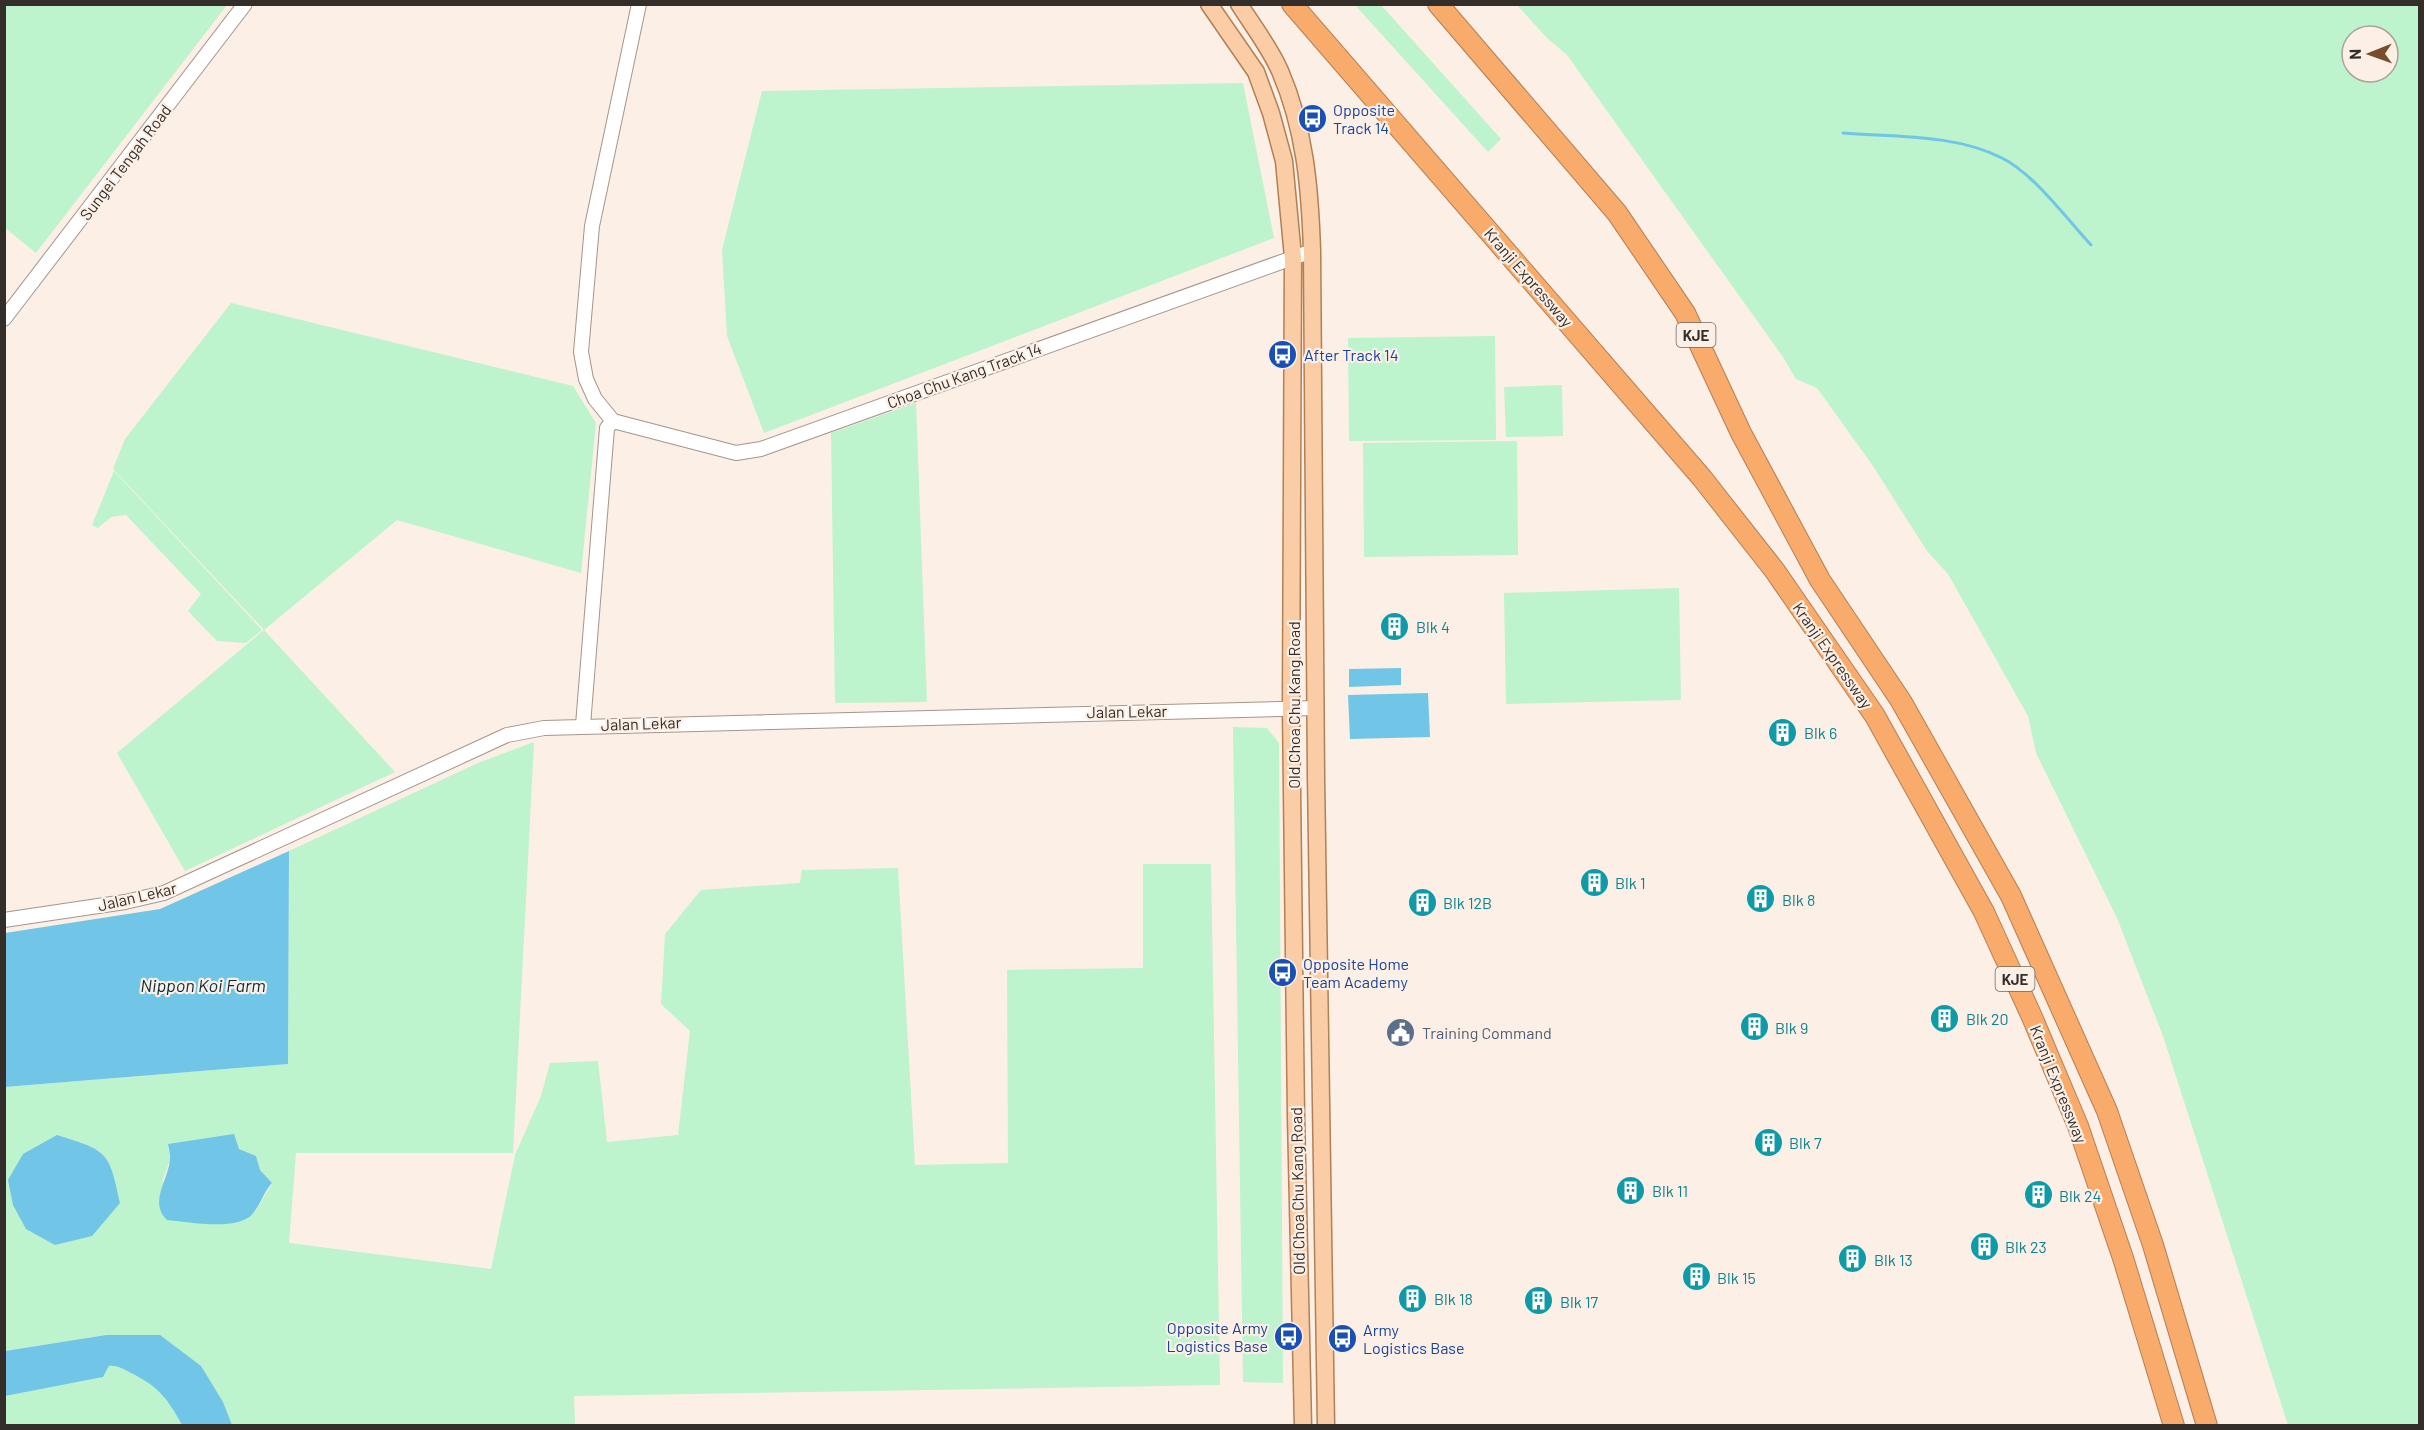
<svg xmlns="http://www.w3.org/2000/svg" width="2424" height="1430" viewBox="0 0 2424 1430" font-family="Barlow,sans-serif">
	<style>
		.green { fill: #bdf3cd; fill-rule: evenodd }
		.water { fill: #71c5e6 }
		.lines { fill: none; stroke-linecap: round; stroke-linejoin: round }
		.stream { stroke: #71c5e6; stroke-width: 3 }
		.minor-casing { stroke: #a2968d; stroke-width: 16 }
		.major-casing { stroke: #b37f54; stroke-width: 19 }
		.highway-casing { stroke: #b37f54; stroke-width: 22 }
		.minor { stroke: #fff; stroke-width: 14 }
		.major { stroke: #fbcda6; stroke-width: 16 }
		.highway { stroke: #f8ab6b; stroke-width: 20 }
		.labels { text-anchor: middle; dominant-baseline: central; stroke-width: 4.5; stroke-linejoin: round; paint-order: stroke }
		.shield { fill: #fcefe6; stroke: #6f6862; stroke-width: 1.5 }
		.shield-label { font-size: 15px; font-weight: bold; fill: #332e2a }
		.transit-label { font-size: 16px; fill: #164399; stroke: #fcefe6; text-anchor: start }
		.street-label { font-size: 16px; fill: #332e2a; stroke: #fcefe6 }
		.culture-label { font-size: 16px; fill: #0d838f; stroke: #fcefe6; text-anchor: start }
		.service-label { font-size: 16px; fill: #4e5e75; stroke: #fcefe6; text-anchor: start }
		.water-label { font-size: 18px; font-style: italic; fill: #052e3c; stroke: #fcefe6 }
	</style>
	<rect width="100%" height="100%" fill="#fcefe6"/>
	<path class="green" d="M4 5H227L36 253 5 228Z
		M1355 5H1381L1501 139 1488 152Z
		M1517 5H2419V1425H2288L2163 1036 2117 918 2036 753 2028 716 1948 574 1927 551 1871 463 1817 388 1796 379 1783 357 1567 55 1547 38ZM2352 36H2388V72H2352Z
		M1243 83 1274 238 764 433 727 336 722 250 762 91Z
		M231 303 573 386 596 423 581 573 397 520 264 630 395 772 185 871 117 753 264 630 113 469 125 439Z
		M1495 336 1496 440 1349 441 1348 338Z
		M1562 385 1563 436 1506 437 1504 387Z
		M916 403 927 702 835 703 831 433Z
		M1517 441 1518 555 1364 557 1363 443Z
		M114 471 262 630 246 643 217 641 188 611 201 594 126 515 111 517 98 528 92 525Z
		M1679 588 1681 700 1506 704 1504 593Z
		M1233 727 1267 728 1279 743 1283 1383 1243 1382Z
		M534 742 513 1153H296L289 1243 491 1269 515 1155 541 1096 550 1063 598 1061 607 1142 678 1135 690 1031 661 1004 665 934 701 890 800 883 802 870 898 868 915 1165 1008 1163 1007 970 1143 968V864H1211L1220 1385 574 1396 575 1425 232 1426 223 1402 106 1335 5 1351V1087L288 1064 289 851 478 763ZM168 1144 239 1149 256 1156 260 1170 272 1184 254 1213 162 1182 170 1160Z
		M116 1365C153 1384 162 1388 182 1425H5L4 1396 103 1377 109 1366Z"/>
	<path class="water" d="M1401 668V685L1349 687V669Z
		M1428 693 1430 737 1350 739 1348 695Z
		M289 851 288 1064 5 1087V933L160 909Z
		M234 1134 239 1149 256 1156 260 1170 272 1183C264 1192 261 1203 254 1212 241 1232 189 1222 167 1220 148 1202 169 1179 170 1159 170 1154 169 1149 168 1144Z
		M57 1135C108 1151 109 1151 120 1203L92 1236 55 1245 26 1229 13 1205 8 1180 23 1154Z
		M106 1335H160L201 1366 223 1402 232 1425H182C167 1398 159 1387 131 1373 123 1369 117 1365 109 1366L103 1377 5 1396V1351Z"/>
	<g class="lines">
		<path class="stream" d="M1843 133C1895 137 1955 134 2002 158 2034 174 2067 219 2091 245"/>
		<defs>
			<path id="minor" d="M639 4 592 226 581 352 586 379 595 399 613 421 736 453 761 449 1312 251
				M4 319 245 4
				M583 725 607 428 613 421
				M4 920 125 902 164 893 507 735 544 728 1316 708"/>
			<path id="major" d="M1209 4 1256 72 1271 113 1284 161 1293 257 1291 709 1296 1117 1303 1426
				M1239 4C1253 26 1270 48 1280 71 1305 129 1310 188 1312 251L1316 777 1326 1426"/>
			<path id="highway" d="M1292 4 1702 478 1775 571 1875 716 1984 912 2032 1017 2078 1126 2123 1258 2174 1426
				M1438 4 1617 213 1685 313 1741 433 1820 580 1901 701 2011 896 2107 1111 2153 1245 2207 1426"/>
		</defs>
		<use href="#minor" class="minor-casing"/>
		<use href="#major" class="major-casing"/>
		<use href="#highway" class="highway-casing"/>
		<use href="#minor" class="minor"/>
		<use href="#major" class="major"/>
		<use href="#highway" class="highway"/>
	</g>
	<defs>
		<symbol id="bus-disc" viewBox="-11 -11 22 22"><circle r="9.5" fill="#1a4fb4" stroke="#fcefe6"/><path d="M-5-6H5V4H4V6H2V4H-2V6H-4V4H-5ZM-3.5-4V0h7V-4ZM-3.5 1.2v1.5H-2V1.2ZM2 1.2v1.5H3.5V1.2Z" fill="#fff"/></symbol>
		<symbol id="building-disc" viewBox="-11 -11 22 22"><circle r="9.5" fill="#0f9aa8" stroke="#fcefe6"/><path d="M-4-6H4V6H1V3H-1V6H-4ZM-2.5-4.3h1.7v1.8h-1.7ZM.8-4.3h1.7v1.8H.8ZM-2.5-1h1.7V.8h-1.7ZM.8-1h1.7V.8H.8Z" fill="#fff"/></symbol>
		<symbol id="civic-disc" viewBox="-11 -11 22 22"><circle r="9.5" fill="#5c6f8a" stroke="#fcefe6"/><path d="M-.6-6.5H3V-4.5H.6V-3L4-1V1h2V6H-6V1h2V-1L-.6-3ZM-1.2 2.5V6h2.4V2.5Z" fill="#fff"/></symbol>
	</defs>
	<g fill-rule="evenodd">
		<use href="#bus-disc" x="1296" y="102" width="33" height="33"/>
		<use href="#bus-disc" x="1266" y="338" width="33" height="33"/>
		<use href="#building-disc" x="1378" y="610" width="33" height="33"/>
		<use href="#building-disc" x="1766" y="716" width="33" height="33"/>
		<use href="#building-disc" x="1578" y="866" width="33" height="33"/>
		<use href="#building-disc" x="1744" y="882" width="33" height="33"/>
		<use href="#building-disc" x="1406" y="886" width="33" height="33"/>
		<use href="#bus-disc" x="1266" y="956" width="33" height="33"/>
		<use href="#building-disc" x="1928" y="1002" width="33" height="33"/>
		<use href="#building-disc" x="1738" y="1010" width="33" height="33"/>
		<use href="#civic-disc" x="1384" y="1016" width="33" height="33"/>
		<use href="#building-disc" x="1752" y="1126" width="33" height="33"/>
		<use href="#building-disc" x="1614" y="1174" width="33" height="33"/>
		<use href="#building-disc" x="2022" y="1178" width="33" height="33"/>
		<use href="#building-disc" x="1968" y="1230" width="33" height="33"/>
		<use href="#building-disc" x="1836" y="1242" width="33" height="33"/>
		<use href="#building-disc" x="1680" y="1260" width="33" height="33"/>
		<use href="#building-disc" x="1396" y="1282" width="33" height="33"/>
		<use href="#building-disc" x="1522" y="1284" width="33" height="33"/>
		<use href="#bus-disc" x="1272" y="1320" width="33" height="33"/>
		<use href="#bus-disc" x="1326" y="1322" width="33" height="33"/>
	</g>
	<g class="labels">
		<g class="shield">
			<rect x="1676.5" y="323" width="39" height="24" rx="4.5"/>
			<rect x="1995.5" y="967" width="39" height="24" rx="4.5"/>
		</g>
		<g class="shield-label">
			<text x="1696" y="335">KJE</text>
			<text x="2015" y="979">KJE</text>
		</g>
		<g class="transit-label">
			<text x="1333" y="109">Opposite<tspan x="1333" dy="18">Track 14</tspan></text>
			<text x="1304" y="354">After Track 14</text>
			<text x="1303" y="963">Opposite Home<tspan x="1303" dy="18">Team Academy</tspan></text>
			<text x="1268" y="1327" text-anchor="end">Opposite Army<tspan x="1268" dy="18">Logistics Base</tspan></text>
			<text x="1363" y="1329">Army<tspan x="1363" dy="18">Logistics Base</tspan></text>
		</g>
		<g class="street-label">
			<text transform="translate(125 162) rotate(-53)">Sungei Tengah Road</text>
			<text transform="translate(1529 277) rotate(49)">Kranji Expressway</text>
			<text transform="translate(964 375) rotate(-20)">Choa Chu Kang Track 14</text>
			<text transform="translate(1833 655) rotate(55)">Kranji Expressway</text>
			<text transform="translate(1293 705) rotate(-90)">Old Choa Chu Kang Road</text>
			<text transform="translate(1127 711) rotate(-1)">Jalan Lekar</text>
			<text transform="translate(641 723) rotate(-2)">Jalan Lekar</text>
			<text transform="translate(137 896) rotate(-13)">Jalan Lekar</text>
			<text transform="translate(2059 1084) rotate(68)">Kranji Expressway</text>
			<text transform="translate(1297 1191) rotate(-91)">Old Choa Chu Kang Road</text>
		</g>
		<g class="culture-label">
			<text x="1416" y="626">Blk 4</text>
			<text x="1804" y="732">Blk 6</text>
			<text x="1615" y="882">Blk 1</text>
			<text x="1782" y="899">Blk 8</text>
			<text x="1443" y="902">Blk 12B</text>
			<text x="1966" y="1018">Blk 20</text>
			<text x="1775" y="1027">Blk 9</text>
			<text x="1789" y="1142">Blk 7</text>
			<text x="1652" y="1190">Blk 11</text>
			<text x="2059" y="1195">Blk 24</text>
			<text x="2005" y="1246">Blk 23</text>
			<text x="1874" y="1259">Blk 13</text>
			<text x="1717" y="1277">Blk 15</text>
			<text x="1434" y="1298">Blk 18</text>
			<text x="1560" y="1301">Blk 17</text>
		</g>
		<g class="service-label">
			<text x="1422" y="1032">Training Command</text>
		</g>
		<g class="water-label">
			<text x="203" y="985">Nippon Koi Farm</text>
		</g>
	</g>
	<rect width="2424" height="1430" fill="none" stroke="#332e2a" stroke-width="12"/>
	<g transform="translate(2370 54) rotate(269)"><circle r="28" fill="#fcefe6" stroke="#aca29b" stroke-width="1.5"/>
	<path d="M0-4.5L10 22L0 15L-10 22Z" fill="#754f2c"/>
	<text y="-9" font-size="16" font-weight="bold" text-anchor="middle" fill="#332e2a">N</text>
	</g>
</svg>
